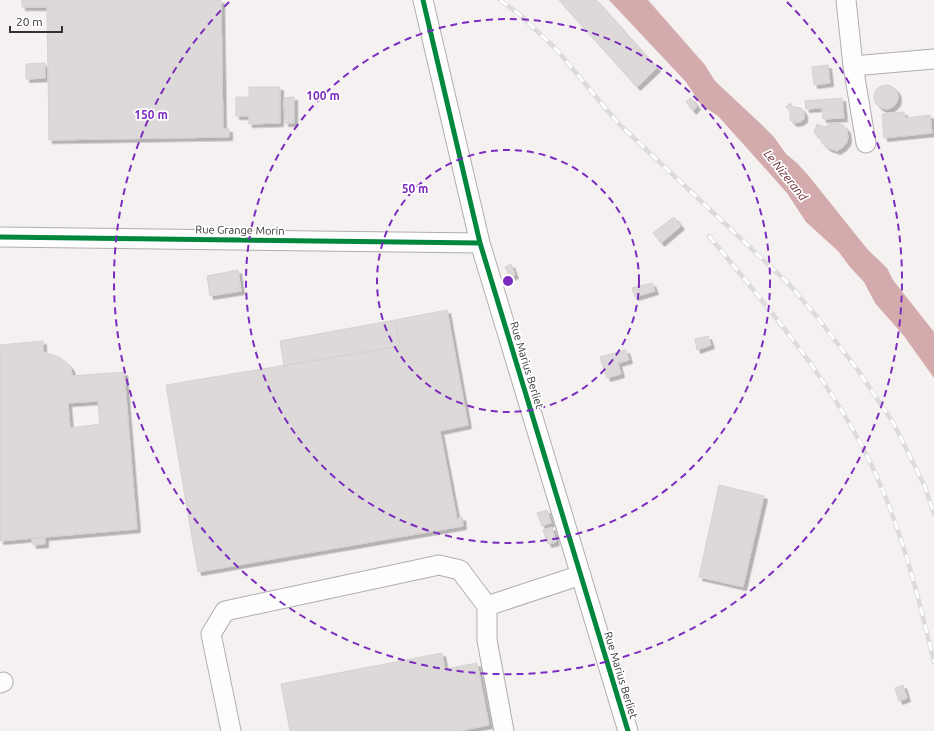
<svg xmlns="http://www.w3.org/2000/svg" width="934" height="731" viewBox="0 0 934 731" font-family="Ubuntu,sans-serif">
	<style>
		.water { fill: #d4abac }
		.building { fill: #ded9d9; stroke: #d5d1d1; fill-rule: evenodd; filter: url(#shadow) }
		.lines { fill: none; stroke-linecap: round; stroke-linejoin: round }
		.minor-casing { stroke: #b2adad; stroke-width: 21 }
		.minor { stroke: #fefdfd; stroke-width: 19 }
		.rail-casing { stroke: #dcdada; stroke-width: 4.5 }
		.rail { stroke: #fff; stroke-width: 3; stroke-dasharray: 9; stroke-linecap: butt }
		.cycleway-casing { stroke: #fff; stroke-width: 8 }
		.cycleway { stroke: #00873e; stroke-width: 5 }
		.ring { fill: none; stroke: #7b2cbf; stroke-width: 2; stroke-dasharray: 7 5 }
		.labels { text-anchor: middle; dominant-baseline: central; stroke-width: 3.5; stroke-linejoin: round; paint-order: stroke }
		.street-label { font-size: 11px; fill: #363131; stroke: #fff }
		.water-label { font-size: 12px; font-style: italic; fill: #631d26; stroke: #fff }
		.centre { fill: #7b2cbf; stroke: #fff; stroke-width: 2 }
		.ring-label { font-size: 12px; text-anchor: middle; font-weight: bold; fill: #7b2cbf; stroke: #fff; stroke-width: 3.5; stroke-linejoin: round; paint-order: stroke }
	</style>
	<defs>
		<filter id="shadow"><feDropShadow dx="3.5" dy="3.5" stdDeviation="0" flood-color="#0004"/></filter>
	</defs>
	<rect width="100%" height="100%" fill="#f6f1f1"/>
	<path class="water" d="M609 0H648L705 65 715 81 762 125 774 137 786 154 797 163 808 175 868 250 887 268 893 280 934 332V378L904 336 875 303 864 282 850 267 838 251 806 222 787 193 718 116 701 105 686 82Z"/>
	<path class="building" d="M22 0H221L223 129H229V137L49 140 47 7H22Z
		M559 0H596L657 68 637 87Z
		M45 63V78L26 79V64Z
		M828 65 830 83 814 85 812 67Z
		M874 97a12 12 0 1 1 24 0a12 12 0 1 1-24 0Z
		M249 87H280V123L249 124V116H236V97H249Z
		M294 97V123H285L284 98Z
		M691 98 697 106 693 111 686 102Z
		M842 98 844 118 823 119 822 108 806 109 805 101Z
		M790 103 793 107 801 108 804 113V119L800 122 794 123 790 120V111L786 107Z
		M904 112 905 118 930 115 932 133 884 138 882 114Z
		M837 123 843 125 847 130 848 137 847 142 843 147 837 151 828 148 822 143 820 137 814 133 817 124 825 127 829 124Z
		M674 217 681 226 661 243 653 233Z
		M511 264 515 275 510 277 505 267Z
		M238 270 241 291 210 296 207 276Z
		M652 283 655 291 635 297 632 288Z
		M447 310 468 425 440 431 457 519 462 517 463 526 198 572 166 385 400 346 395 320Z
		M395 320 400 346 284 366 280 341Z
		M708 336 711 345 697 350 695 339Z
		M43 341V352L59 357 67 363 71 368 72 376 124 372 137 529 0 541V345ZM98 401 100 424 70 428 68 403Z
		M626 350 629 360 618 363 621 374 607 378 600 357Z
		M719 485 764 496 743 587 699 577Z
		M547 510 551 523 542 526 537 513Z
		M552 527 556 542 548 544 543 530Z
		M45 537V544L33 545 32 539Z
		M442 653 445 669 477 663 489 725 458 731H290L281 684Z
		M903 685 907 698 899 701 895 688Z"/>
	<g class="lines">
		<defs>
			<path id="minor" d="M423 0 480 243 628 731
				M846 0 853 66 934 59
				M853 66 866 143
				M0 237 480 243
				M487 606 581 575
				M0 683 3 682
				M231 731 211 634 225 611 439 565 460 570 487 606V640L504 731"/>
		</defs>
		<use href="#minor" class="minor-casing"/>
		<use href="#minor" class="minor"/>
		<defs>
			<path id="rail" d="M500 0 519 14 556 49 618 123 789 284 817 317 857 369 894 424 925 487 934 514
				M709 236C774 315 844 395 883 491 906 546 920 604 934 662"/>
		</defs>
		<use href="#rail" class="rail-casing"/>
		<use href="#rail" class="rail"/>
		<defs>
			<path id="cycleway" d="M423 0 480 243 628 731
				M0 237 480 243"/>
		</defs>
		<use href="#cycleway" class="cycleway-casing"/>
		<use href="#cycleway" class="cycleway"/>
	</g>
	<g class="ring">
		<circle cx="508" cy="281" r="131"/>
		<circle cx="508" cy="281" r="262"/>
		<path d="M787 2A394 394 0 1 1 229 2"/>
	</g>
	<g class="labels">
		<g class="street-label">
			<text transform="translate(240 230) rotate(1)">Rue Grange Morin</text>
			<text transform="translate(527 365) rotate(73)">Rue Marius Berliet</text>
			<text transform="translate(621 675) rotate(73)">Rue Marius Berliet</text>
		</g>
		<g class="water-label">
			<text transform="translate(786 175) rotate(51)">Le Nizerand</text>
		</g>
	</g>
	<circle cx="508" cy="281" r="6" class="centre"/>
	<g class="ring-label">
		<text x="323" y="100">100 m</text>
		<text x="151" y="119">150 m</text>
		<text x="415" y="193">50 m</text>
	</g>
	<path d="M10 26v6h52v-6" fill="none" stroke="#363131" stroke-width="2"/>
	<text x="16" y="26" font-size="12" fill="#363131" stroke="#ffffff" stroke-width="3" paint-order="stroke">20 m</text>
</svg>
